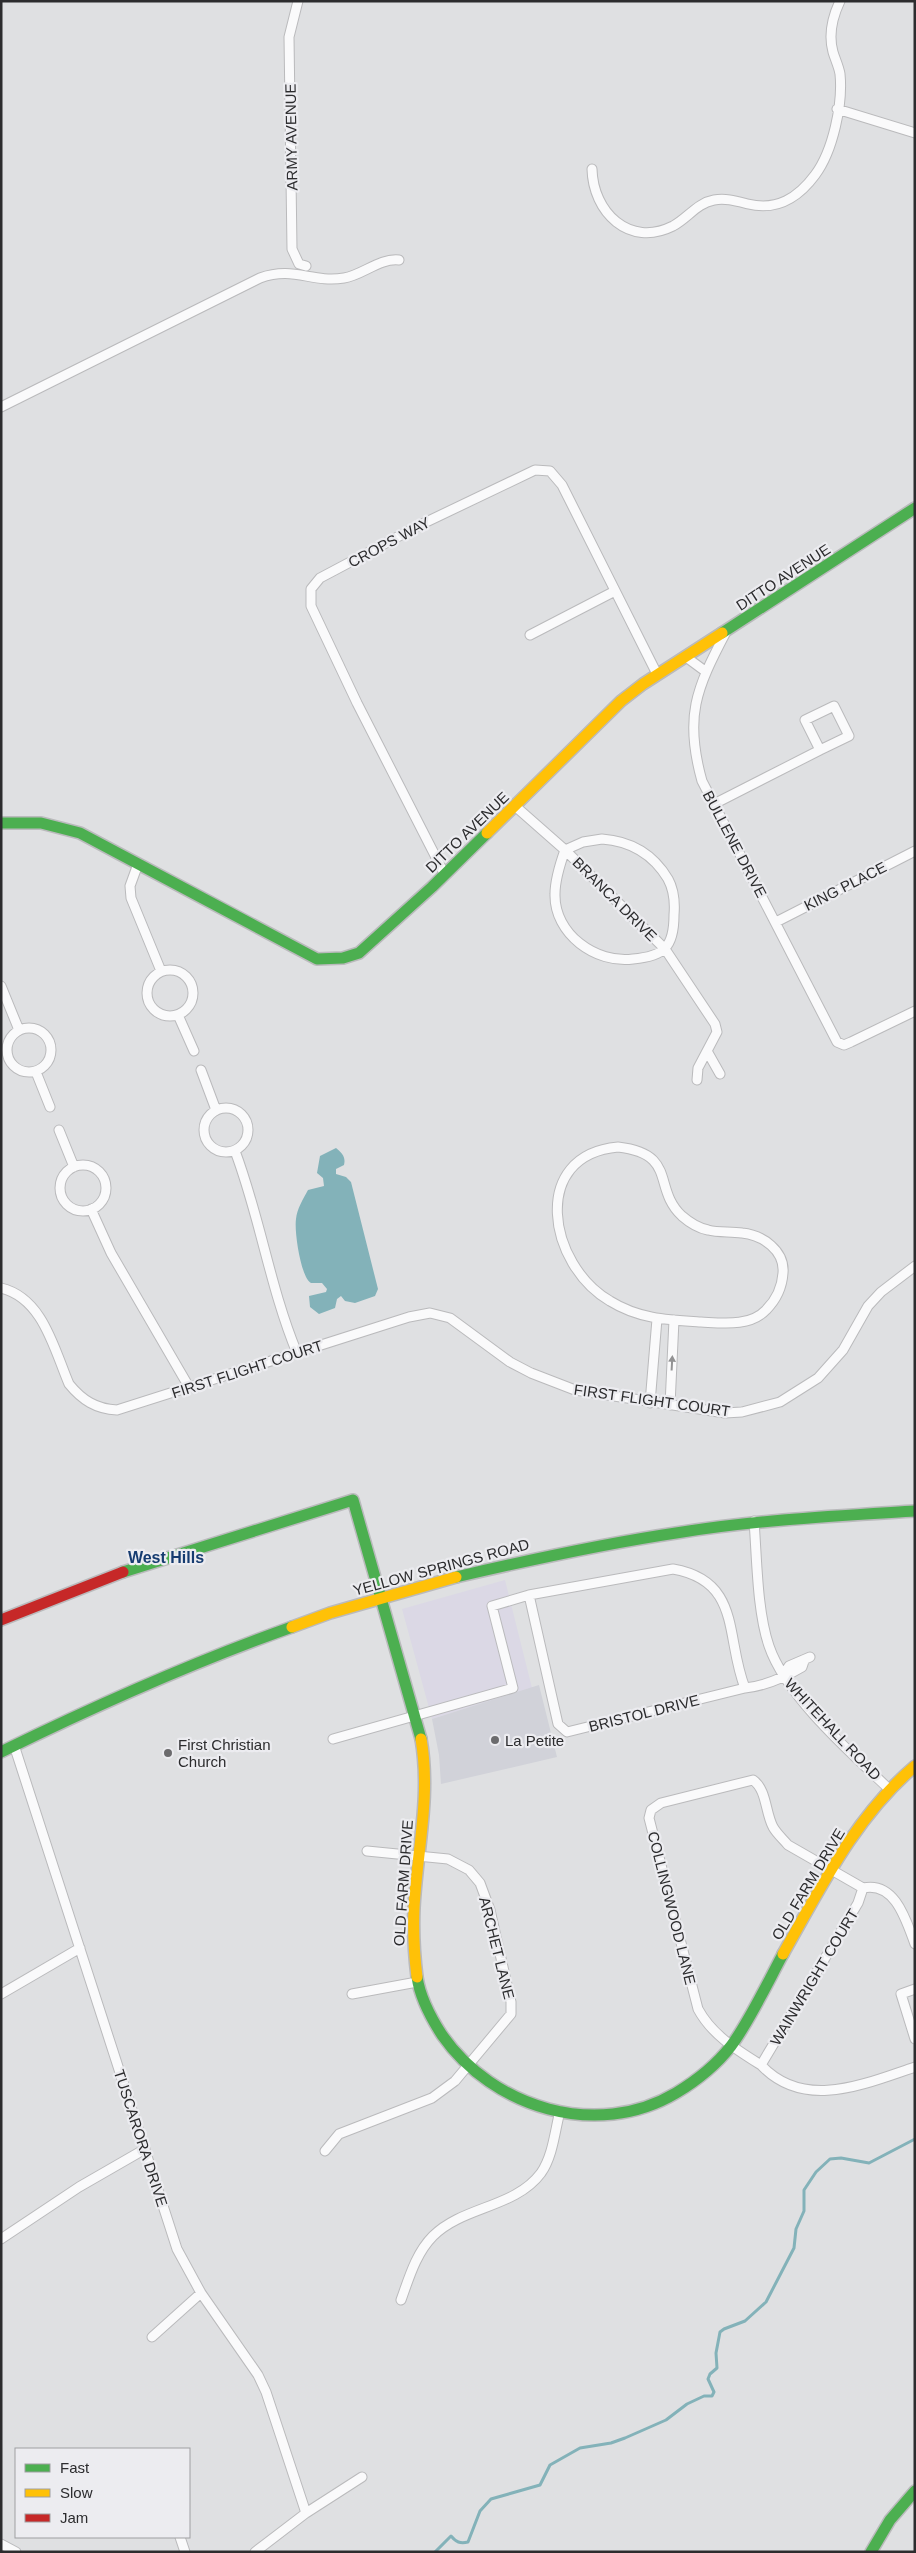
<svg xmlns="http://www.w3.org/2000/svg" width="916" height="2553" viewBox="0 0 916 2553" font-family="Helvetica,sans-serif">
	<style>
		.commercial { fill: #dbd8e5 }
		.built { fill: #d1d2d9 }
		.water { fill: #83b2b9 }
		.lines { fill: none; stroke-linecap: round; stroke-linejoin: round }
		.stream { stroke: #83b2b9; stroke-width: 3 }
		.street-casing { stroke: #bababc; stroke-width: 11 }
		.fast-casing { stroke: #bababc; stroke-width: 14 }
		.slow-casing { stroke: #bababc; stroke-width: 14 }
		.jam-casing { stroke: #bababc; stroke-width: 14 }
		.street { stroke: #fafafb; stroke-width: 9 }
		.fast { stroke: #4caf50; stroke-width: 11 }
		.slow { stroke: #ffc107; stroke-width: 11 }
		.jam { stroke: #c62828; stroke-width: 11 }
		.oneway { fill: #939394 }
		.poi-dot { fill: #6b6b6d; stroke: #ececf0; stroke-width: 2 }
		.labels { text-anchor: middle; dominant-baseline: central; stroke-width: 4.5; stroke-linejoin: round; paint-order: stroke }
		.street-label { font-size: 15px; fill: #2c2c2e; stroke: #ececf0 }
		.poi-label { font-size: 15px; fill: #2c2c2e; stroke: #ececf0; text-anchor: start }
		.neighbourhood-label { font-size: 16px; font-weight: bold; fill: #163c70; stroke: #ececf0 }
	</style>
	<rect width="100%" height="100%" fill="#dfe0e2"/>
	<path class="commercial" d="M505 1580 532 1688 432 1719 402 1609Z"/>
	<path class="built" d="M539 1685 557 1757 441 1784 439 1755 432 1719Z"/>
	<path class="water" d="M336 1148C342 1153 346 1157 344 1165L336 1169V1174L346 1177 351 1182 378 1289 375 1296 355 1303 345 1301 341 1296 337 1299 335 1308 319 1314 310 1307 309 1296 326 1292 327 1289 322 1283H311C301 1278 294 1231 296 1219 297 1209 303 1199 308 1190L324 1186 323 1178 317 1173 320 1156Z"/>
	<g class="lines">
		<path class="stream" d="M435 2552 451 2536C456 2542 460 2544 468 2542L480 2511 491 2499 540 2485 550 2465 580 2448 611 2443 625 2438 666 2420 687 2404 704 2396H712L714 2392 708 2379 710 2374 717 2368 716 2353 720 2332 724 2329 745 2321 766 2302 794 2248 796 2229 804 2211V2190L816 2172 830 2159 841 2158 869 2163 915 2139"/>
		<defs>
			<path id="street" d="M298 1 289 37 292 249 299 264 306 266
				M837 109 915 133
				M592 169C593 212 629 248 673 226 688 218 697 203 714 200 726 198 736 201 748 204 777 211 798 198 815 175 833 151 843 104 840 74 839 67 835 59 833 52 828 34 832 18 840 1
				M1 407 260 278C294 266 311 283 344 278 363 275 379 258 399 260
				M726 632C696 689 684 717 702 781L837 1042 844 1045 851 1042 915 1011
				M530 635 615 591
				M686 657 705 671
				M834 706 849 736 820 750 805 720Z
				M714 804 820 750
				M515 806 565 850 665 949 715 1024 717 1032 698 1068 697 1080
				M602 839C630 841 653 854 668 879 674 890 675 903 674 915 674 926 673 940 665 948 658 956 644 958 633 959 596 964 554 934 555 894 555 879 560 864 565 850L583 842Z
				M138 864 130 886 131 898 161 971
				M445 875 357 703 311 606V589L320 578 420 525 535 470 550 471 562 485 657 674
				M776 922 915 851
				M147 993a23 23 0 1 1 46 0a23 23 0 1 1-46 0Z
				M1 986 19 1030
				M178 1015 194 1051
				M7 1050a22 22 0 1 1 44 0a22 22 0 1 1-44 0Z
				M707 1051 720 1074
				M201 1070 216 1110
				M36 1072 50 1107
				M204 1130a22 22 0 1 1 44 0a22 22 0 1 1-44 0Z
				M59 1130 74 1167
				M618 1147C678 1154 652 1188 682 1216 690 1223 698 1228 708 1230 719 1233 731 1231 742 1233 763 1235 785 1251 783 1273 782 1288 776 1300 766 1310 750 1327 722 1323 701 1322 668 1320 639 1319 610 1301 548 1265 529 1155 618 1147Z
				M235 1151C260 1217 270 1288 297 1353
				M60 1188a23 23 0 1 1 46 0a23 23 0 1 1-46 0Z
				M91 1209 111 1253 189 1387
				M1 1288C43 1298 54 1349 69 1384 82 1400 96 1409 117 1410L409 1317 430 1313 450 1318 510 1362 531 1373 575 1390 725 1413 742 1412 780 1402 818 1378 843 1350 868 1306 881 1292 915 1266
				M650 1403 657 1319
				M670 1405 674 1320
				M754 1521C757 1559 757 1611 769 1646 786 1696 850 1752 888 1788
				M529 1595 558 1724 567 1732 745 1688
				M783 1675 789 1666 810 1657
				M333 1739 513 1688 492 1606 529 1595 673 1569C742 1581 725 1638 745 1688 765 1686 785 1677 802 1667L804 1661
				M14 1745 177 2249 201 2293 258 2375 266 2392 306 2513
				M915 1944C906 1920 895 1881 863 1888L858 1903 761 2065C804 2111 864 2084 915 2067
				M915 1989 901 1994 915 2039
				M1 1994 80 1948
				M352 1994 417 1982
				M761 2065C737 2050 712 2035 698 2009L649 1818 651 1810 661 1803 753 1780C767 1790 765 1812 773 1827 777 1834 783 1839 788 1845L863 1888
				M325 2151 339 2134 432 2098 455 2081 511 2014V2002L490 1910 480 1883 469 1870 448 1859 367 1851
				M1 2239 79 2187 145 2149
				M401 2300C409 2278 416 2253 433 2236 463 2206 515 2208 541 2173 553 2156 555 2130 560 2111
				M152 2337 201 2293
				M180 2537 185 2552
				M1 2544 16 2552
				M255 2552 306 2513 362 2477"/>
			<path id="fast" d="M722 633 915 508
				M1 823H41L80 833 317 959 343 958 359 953 432 887 487 833
				M123 1572 353 1500 421 1739
				M456 1577C529 1560 602 1544 676 1533 755 1520 835 1516 915 1511
				M1 1752C97 1705 191 1663 292 1627
				M417 1977C420 1997 431 2018 442 2035 493 2108 597 2140 676 2093 696 2081 717 2064 731 2046 749 2022 768 1982 783 1954
				M871 2552 890 2520 915 2491"/>
			<path id="slow" d="M487 833 621 701 643 684 722 633
				M292 1627 330 1613 456 1577
				M783 1954C821 1887 855 1817 915 1766
				M417 1977C414 1953 413 1931 414 1908 417 1851 431 1796 421 1739"/>
			<path id="jam" d="M1 1620 123 1572"/>
		</defs>
		<use href="#street" class="street-casing"/>
		<use href="#fast" class="fast-casing"/>
		<use href="#slow" class="slow-casing"/>
		<use href="#jam" class="jam-casing"/>
		<use href="#street" class="street"/>
		<use href="#fast" class="fast"/>
		<use href="#slow" class="slow"/>
		<use href="#jam" class="jam"/>
	</g>
	<defs><path id="oneway-solid" d="M-6-.8H1V-3.2L6.5 0L1 3.2V.8H-6Z" transform="scale(1.25)"/></defs>
	<use class="oneway" href="#oneway-solid" transform="translate(672 1363) rotate(-87)"/>
	<g class="poi-dot">
		<circle cx="495" cy="1740" r="5"/>
		<circle cx="168" cy="1753" r="5"/>
	</g>
	<g class="labels">
		<g class="street-label">
			<text transform="translate(291 137) rotate(-91)">ARMY AVENUE</text>
			<text transform="translate(389 542) rotate(-28)">CROPS WAY</text>
			<text transform="translate(783 577) rotate(-33)">DITTO AVENUE</text>
			<text transform="translate(467 832) rotate(-44)">DITTO AVENUE</text>
			<text transform="translate(735 844) rotate(62)">BULLENE DRIVE</text>
			<text transform="translate(845 886) rotate(-27)">KING PLACE</text>
			<text transform="translate(615 899) rotate(45)">BRANCA DRIVE</text>
			<text transform="translate(247 1369) rotate(-18)">FIRST FLIGHT COURT</text>
			<text transform="translate(652 1400) rotate(8)">FIRST FLIGHT COURT</text>
			<text transform="translate(441 1567) rotate(-15)">YELLOW SPRINGS ROAD</text>
			<text transform="translate(644 1713) rotate(-14)">BRISTOL DRIVE</text>
			<text transform="translate(833 1729) rotate(47)">WHITEHALL ROAD</text>
			<text transform="translate(403 1883) rotate(-86)">OLD FARM DRIVE</text>
			<text transform="translate(808 1884) rotate(-59)">OLD FARM DRIVE</text>
			<text transform="translate(672 1908) rotate(76)">COLLINGWOOD LANE</text>
			<text transform="translate(497 1948) rotate(76)">ARCHET LANE</text>
			<text transform="translate(814 1977) rotate(-59)">WAINWRIGHT COURT</text>
			<text transform="translate(141 2138) rotate(72)">TUSCARORA DRIVE</text>
		</g>
		<g class="poi-label">
			<text x="505" y="1740">La Petite</text>
			<text x="178" y="1744">First Christian<tspan x="178" dy="17">Church</tspan></text>
		</g>
		<g class="neighbourhood-label">
			<text x="166" y="1557">West Hills</text>
		</g>
	</g>
	<rect width="916" height="2553" fill="none" stroke="#2c2c2e" stroke-width="5"/>
	<rect x="15" y="2448" width="175" height="90" fill="#ececf0" stroke="#9f9fa2"/>
	<rect x="25" y="2464" width="25" height="8" fill="#4caf50" stroke="#9f9fa2"/>
	<text x="60" y="2473" font-size="15" fill="#2c2c2e">Fast</text>
	<rect x="25" y="2489" width="25" height="8" fill="#ffc107" stroke="#9f9fa2"/>
	<text x="60" y="2498" font-size="15" fill="#2c2c2e">Slow</text>
	<rect x="25" y="2514" width="25" height="8" fill="#c62828" stroke="#9f9fa2"/>
	<text x="60" y="2523" font-size="15" fill="#2c2c2e">Jam</text>
</svg>
